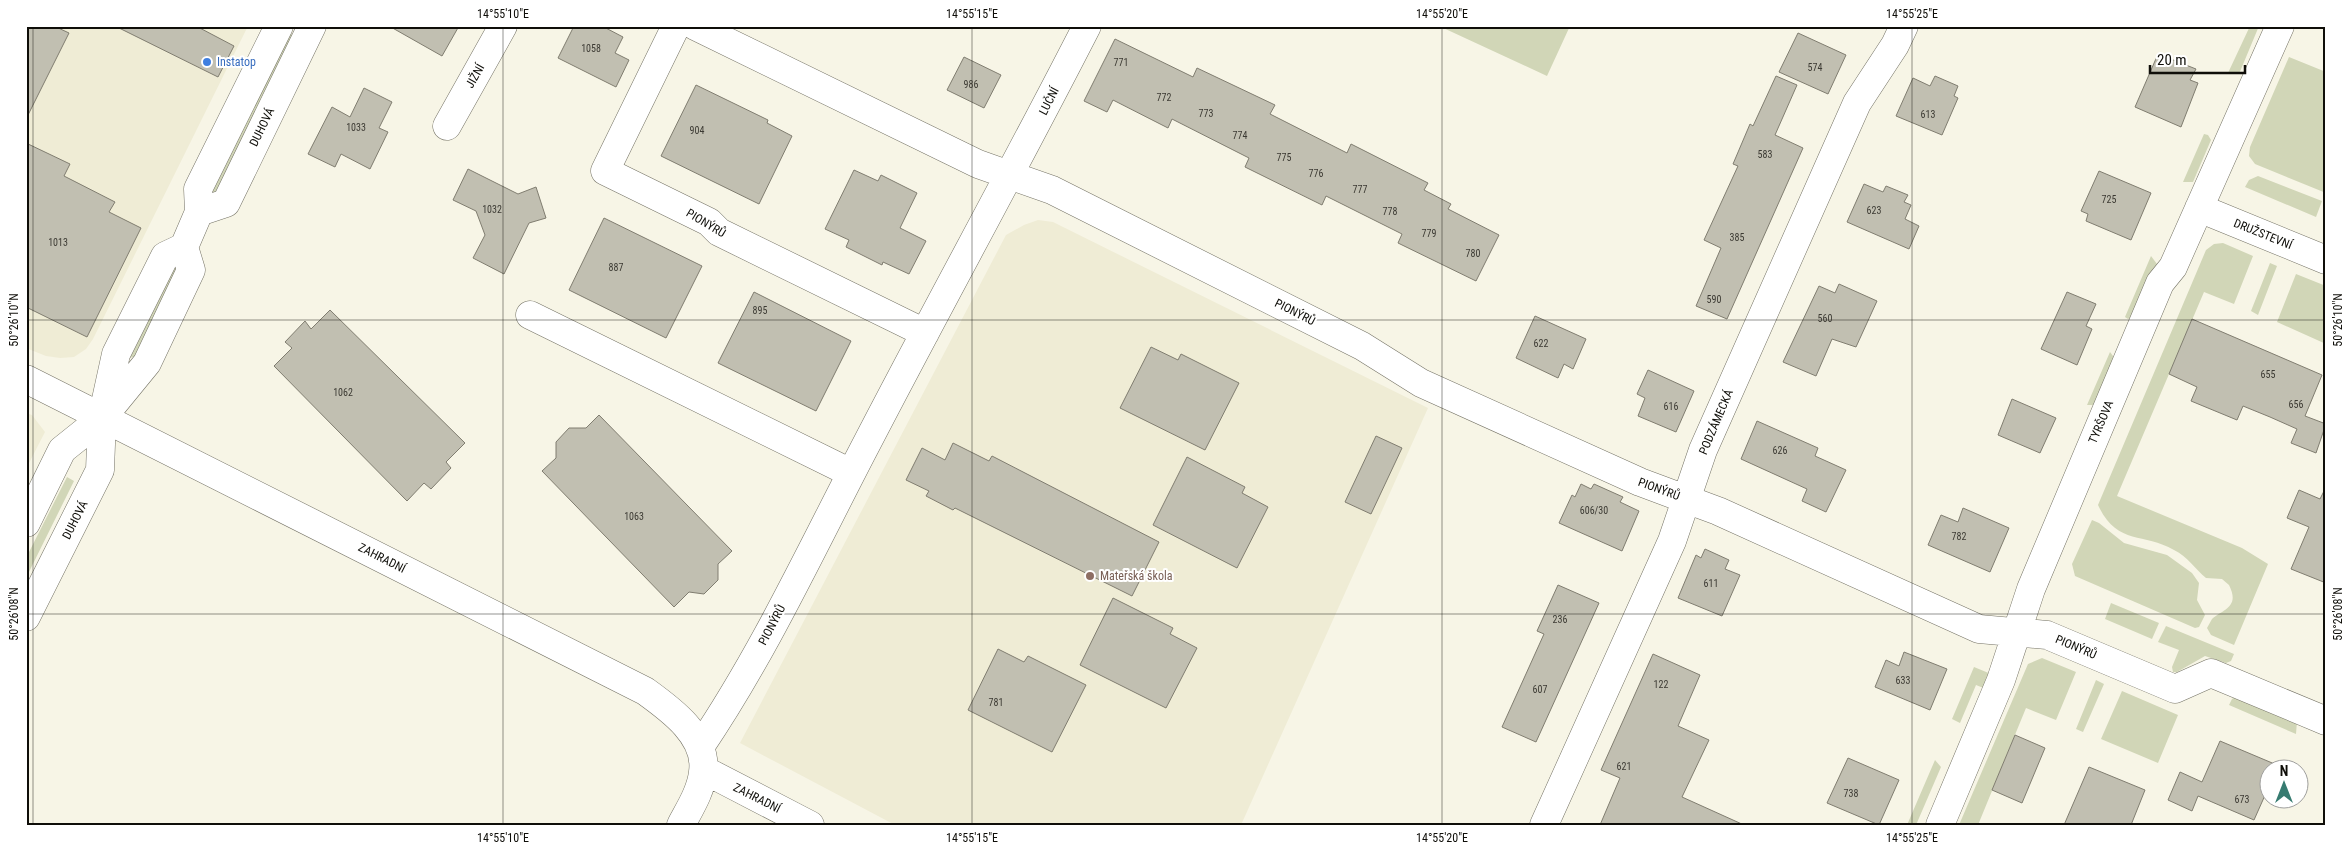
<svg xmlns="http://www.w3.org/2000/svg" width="2352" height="851" viewBox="0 0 2352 851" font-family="'Roboto Condensed',sans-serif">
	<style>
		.built { fill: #efecd5 }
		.green { fill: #d1d6b7 }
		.building { fill: #c1bfb1; stroke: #807d70 }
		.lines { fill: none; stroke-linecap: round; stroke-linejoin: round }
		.minor-casing { stroke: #747265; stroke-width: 29 }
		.minor { stroke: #fff; stroke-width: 28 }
		.ticks { fill: none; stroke: #0f0e09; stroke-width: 1; stroke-opacity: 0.45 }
		.shop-dot { fill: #3f7fe0; stroke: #fff; stroke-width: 2 }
		.education-dot { fill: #8d6e63; stroke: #fff; stroke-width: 2 }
		.labels { text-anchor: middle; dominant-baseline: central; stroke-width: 4; stroke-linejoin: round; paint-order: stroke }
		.number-label { font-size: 10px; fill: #3c3a33 }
		.shop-label { font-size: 12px; fill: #366cbe; stroke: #fff; text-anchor: start }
		.street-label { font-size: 12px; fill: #0f0e09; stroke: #fff }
		.education-label { font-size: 12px; fill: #785e54; stroke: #fff; text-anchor: start }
		.neatline { fill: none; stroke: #0f0e09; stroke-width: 2 }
		.ticks-label { font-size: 12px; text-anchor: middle; fill: #0f0e09 }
	</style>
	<rect width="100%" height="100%" fill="#f7f5e6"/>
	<path class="built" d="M26 26H248L93 339 86 349 74 357 60 358 46 356 26 348Z
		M1038 220 1053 222 1428 408 1241 825H895L740 743 1006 235 1024 225Z
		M26 413 32 415 45 432 26 469Z"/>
	<path class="green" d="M1439 26H1570L1547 76Z
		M2250 26H2259L2239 74 2228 73Z
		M287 32 295 36 218 193 212 198 209 189Z
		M2289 57 2326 72V193L2255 164 2249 156 2250 147Z
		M2204 134 2208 135 2211 140 2193 182H2183Z
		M2258 176 2322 201 2316 217 2245 187 2249 180Z
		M2223 243 2253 256 2234 304 2204 292 2117 496 2242 548 2268 564 2234 645 2211 635 2207 628 2212 619C2224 609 2240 607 2229 585L2222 579 2206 578C2195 569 2188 557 2174 550 2143 532 2117 546 2098 505L2206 250 2214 244Z
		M2151 256 2157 264 2135 316 2128 319 2125 317Z
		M174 259 182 262 137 356 129 358 127 355Z
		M2270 263 2277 266 2258 315 2251 311Z
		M2296 274 2326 286V344L2277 322Z
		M2110 352 2116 360 2097 405H2087Z
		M67 477 74 481 26 578V558Z
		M2092 520 2099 523 2124 543 2167 555 2192 573 2199 583 2197 600 2205 615 2199 627 2195 628 2075 576 2072 564Z
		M2111 603 2159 623 2152 639 2105 619Z
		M2166 626 2234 654 2231 661 2226 663 2205 656 2177 672H2173L2172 667 2179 650 2158 642Z
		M2042 658 2076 672 2056 720 2026 708 1978 825H1959L2028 664Z
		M1974 667 1991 674 1986 689 1976 685 1960 723 1952 719Z
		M2096 680 2104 684 2083 732 2076 729Z
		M2122 691 2178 715 2158 763 2101 739Z
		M2237 696 2297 721 2296 734 2229 705 2232 699Z
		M1935 760 1941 767 1916 825H1907Z"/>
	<path class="building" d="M26 26H54L69 33 26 119Z
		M115 26H196L234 46 218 77Z
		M389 26H459L442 56Z
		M574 26H602L623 37 615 53 629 60 616 87 558 58Z
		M1798 33 1846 55 1828 94 1779 72Z
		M1115 39 1193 77 1197 68 1275 105 1270 114 1347 153 1351 144 1428 183 1424 190 1451 204 1448 209 1499 235 1476 281 1398 243 1402 234 1326 196 1322 205 1245 167 1249 158 1172 119 1168 128 1113 100 1107 112 1084 101Z
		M2158 54 2196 69 2190 80 2198 83 2181 127 2135 107Z
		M964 57 1001 75 984 108 947 90Z
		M1776 76 1797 85 1775 135 1803 148 1727 319 1696 306 1721 248 1704 240 1738 166 1733 164 1750 124 1753 126Z
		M1935 76 1958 86 1954 96 1958 98 1942 135 1896 116 1913 78 1930 86Z
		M696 85 768 120 767 123 792 136 759 204 661 156Z
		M364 88 392 102 379 128 388 132 370 169 341 154 335 167 308 154 332 107 350 117Z
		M26 143 70 164 64 176 115 202 109 212 141 228 87 337 26 307Z
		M468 169 518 194 536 187 546 218 529 223 504 274 473 258 485 235 476 211 453 200Z
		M854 170 878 181 881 175 917 193 900 228 926 241 909 274 883 262 882 265 846 247 849 240 825 229Z
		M2099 171 2151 193 2131 240 2086 221 2088 214 2081 211Z
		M1864 184 1883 192 1886 186 1908 195 1904 202 1911 205 1905 219 1919 226 1909 249 1847 222Z
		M604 218 702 266 666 338 569 290Z
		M1839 284 1877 301 1856 347 1832 339 1816 376 1783 362 1819 286 1835 293Z
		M754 292 851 341 816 411 718 363Z
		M2067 292 2096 304 2086 326 2092 329 2077 365 2041 349Z
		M330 310 465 443 446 462 451 468 431 489 424 483 407 501 274 366 292 348 285 342 305 321 311 329Z
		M1535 316 1586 339 1573 369 1564 364 1558 378 1516 358Z
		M2192 319 2322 375 2305 416 2326 424 2316 453 2291 443 2297 429 2270 417 2243 406 2237 420 2191 401 2197 387 2169 374Z
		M1151 347 1178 360 1181 354 1239 383 1205 450 1120 408Z
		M1648 370 1694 391 1676 432 1638 416 1645 398 1637 394Z
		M2012 399 2056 418 2040 453 1998 435Z
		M599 415 732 551 718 564V580L704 594 689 592 674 607 542 471 556 458V442L569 428H586Z
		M1757 421 1818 448 1815 456 1846 470 1826 512 1802 501 1807 489 1741 459Z
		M1376 436 1402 448 1371 514 1345 502Z
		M953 443 989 461 992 456 1159 542 1132 596 955 508 953 510 926 496 929 491 906 480 922 448 945 460Z
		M1187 457 1245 487 1242 493 1268 507 1237 568 1153 525Z
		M1581 484 1591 489 1594 484 1623 497 1620 502 1639 511 1622 551 1559 523 1572 495 1575 497Z
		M2326 487V583L2291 569 2309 527 2287 518 2299 490 2320 499Z
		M1963 508 2009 528 1990 572 1928 545 1941 515 1958 522Z
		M1705 549 1729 560 1725 569 1740 575 1722 616 1678 598 1696 555 1701 558Z
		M1558 585 1599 603 1536 742 1502 727 1544 634 1537 631Z
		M1113 598 1173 628 1170 634 1197 648 1166 708 1080 665Z
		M998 649 1024 662 1028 656 1086 685 1052 752 968 710Z
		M1904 652 1947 669 1930 710 1875 687 1886 660 1899 666Z
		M1653 654 1700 675 1678 726 1709 740 1682 797 1744 825H1600L1620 778 1601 770Z
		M2015 735 2045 748 2022 803 1992 790Z
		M2220 741 2277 765 2276 768H2270V784L2254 820 2198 796 2192 811 2168 800 2180 772 2202 782Z
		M1848 758 1899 780 1879 825 1827 803Z
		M2089 767 2145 790 2131 825H2064Z"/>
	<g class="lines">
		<defs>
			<path id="minor" d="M676 26 605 171 709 222 719 232 925 333
				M695 26 978 164 1052 190 1362 346 1421 383 1640 482 1718 511 1979 629 2047 635 2175 689 2211 673 2326 721
				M447 126 503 26
				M2199 208 2326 260
				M199 212 226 203 312 26
				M530 315 851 473
				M26 379 645 691C670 709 708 736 703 772 701 791 690 808 681 825
				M26 523 62 450 102 418 147 363 191 270 184 247 199 212 198 189 279 26
				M26 617 100 470 102 418 116 354 165 256 184 247
				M700 747C765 651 814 544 868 441 940 302 1016 165 1087 26
				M704 770 810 825
				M1544 825 1672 541 1703 450 1857 103 1895 45 1904 26
				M1940 825 2001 680 2031 589 2160 283 2173 267 2280 26"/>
		</defs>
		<use href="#minor" class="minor-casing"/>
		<use href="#minor" class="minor"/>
	</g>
	<path class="ticks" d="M33 26V825M503 26V825M972 26V825M1442 26V825M1912 26V825M26 320H2326M26 614H2326"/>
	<circle class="shop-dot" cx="207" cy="62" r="5"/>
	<circle class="education-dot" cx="1090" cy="576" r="5"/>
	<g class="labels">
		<g class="number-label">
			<text x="591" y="48">1058</text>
			<text x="1121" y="62">771</text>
			<text x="1815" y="67">574</text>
			<text x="971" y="84">986</text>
			<text x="1164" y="97">772</text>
			<text x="1206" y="113">773</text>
			<text x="1928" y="114">613</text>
			<text x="356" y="127">1033</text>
			<text x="697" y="130">904</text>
			<text x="1240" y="135">774</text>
			<text x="1765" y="154">583</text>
			<text x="1284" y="157">775</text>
			<text x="1316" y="173">776</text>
			<text x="1360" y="189">777</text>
			<text x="2109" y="199">725</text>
			<text x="492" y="209">1032</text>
			<text x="1874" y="210">623</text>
			<text x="1390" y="211">778</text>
			<text x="1429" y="233">779</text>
			<text x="1737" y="237">385</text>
			<text x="58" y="242">1013</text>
			<text x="1473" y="253">780</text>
			<text x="616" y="267">887</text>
			<text x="1714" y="299">590</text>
			<text x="760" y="310">895</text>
			<text x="1825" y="318">560</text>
			<text x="1541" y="343">622</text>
			<text x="2268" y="374">655</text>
			<text x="343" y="392">1062</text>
			<text x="2296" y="404">656</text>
			<text x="1671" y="406">616</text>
			<text x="1780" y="450">626</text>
			<text x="1594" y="510">606/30</text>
			<text x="634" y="516">1063</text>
			<text x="1959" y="536">782</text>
			<text x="1711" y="583">611</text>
			<text x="1560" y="619">236</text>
			<text x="1903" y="680">633</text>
			<text x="1661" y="684">122</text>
			<text x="1540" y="689">607</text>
			<text x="996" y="702">781</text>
			<text x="1624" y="766">621</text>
			<text x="1851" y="793">738</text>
			<text x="2242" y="799">673</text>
		</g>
		<g class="shop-label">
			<text x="217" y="62">Instatop</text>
		</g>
		<g class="street-label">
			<text transform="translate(475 76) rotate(-61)">JIŽNÍ</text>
			<text transform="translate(1049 101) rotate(-63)">LUČNÍ</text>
			<text transform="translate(262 127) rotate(-64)">DUHOVÁ</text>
			<text transform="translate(706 223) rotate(31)">PIONÝRŮ</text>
			<text transform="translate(2263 234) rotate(22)">DRUŽSTEVNÍ</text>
			<text transform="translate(1295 312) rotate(27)">PIONÝRŮ</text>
			<text transform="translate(1716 422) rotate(-67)">PODZÁMECKÁ</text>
			<text transform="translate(2101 422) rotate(-67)">TYRŠOVA</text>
			<text transform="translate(1659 489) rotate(20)">PIONÝRŮ</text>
			<text transform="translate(75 520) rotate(-63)">DUHOVÁ</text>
			<text transform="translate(382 558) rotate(27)">ZAHRADNÍ</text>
			<text transform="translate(772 625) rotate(-62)">PIONÝRŮ</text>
			<text transform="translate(2076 647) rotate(23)">PIONÝRŮ</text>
			<text transform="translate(757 798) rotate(27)">ZAHRADNÍ</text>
		</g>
		<g class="education-label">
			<text x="1100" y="576">Mateřská škola</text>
		</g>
	</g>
	<rect width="2352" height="851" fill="none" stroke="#ffffff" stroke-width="55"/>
	<g transform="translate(2284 784)"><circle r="24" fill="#ffffff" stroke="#9f9f9d"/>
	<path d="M0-4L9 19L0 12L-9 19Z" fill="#367b70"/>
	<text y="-8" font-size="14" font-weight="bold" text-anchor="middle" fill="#0f0e09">N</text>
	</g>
	<path d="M2150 65v8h95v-8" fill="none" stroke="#0f0e09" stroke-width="2.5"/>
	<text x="2157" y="65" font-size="15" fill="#0f0e09" stroke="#ffffff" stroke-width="4" paint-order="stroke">20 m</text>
	<rect x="28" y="28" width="2296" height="796" class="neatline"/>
	<g class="ticks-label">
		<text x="503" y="18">14°55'10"E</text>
		<text x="972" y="18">14°55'15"E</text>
		<text x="1442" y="18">14°55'20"E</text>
		<text x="1912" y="18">14°55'25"E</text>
		<text transform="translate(14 320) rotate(-90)" y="4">50°26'10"N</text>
		<text transform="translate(2338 320) rotate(-90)" y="4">50°26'10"N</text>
		<text transform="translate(14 614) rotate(-90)" y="4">50°26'08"N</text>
		<text transform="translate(2338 614) rotate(-90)" y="4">50°26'08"N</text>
		<text x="503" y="842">14°55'10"E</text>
		<text x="972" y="842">14°55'15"E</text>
		<text x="1442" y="842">14°55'20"E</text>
		<text x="1912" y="842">14°55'25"E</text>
	</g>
</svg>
